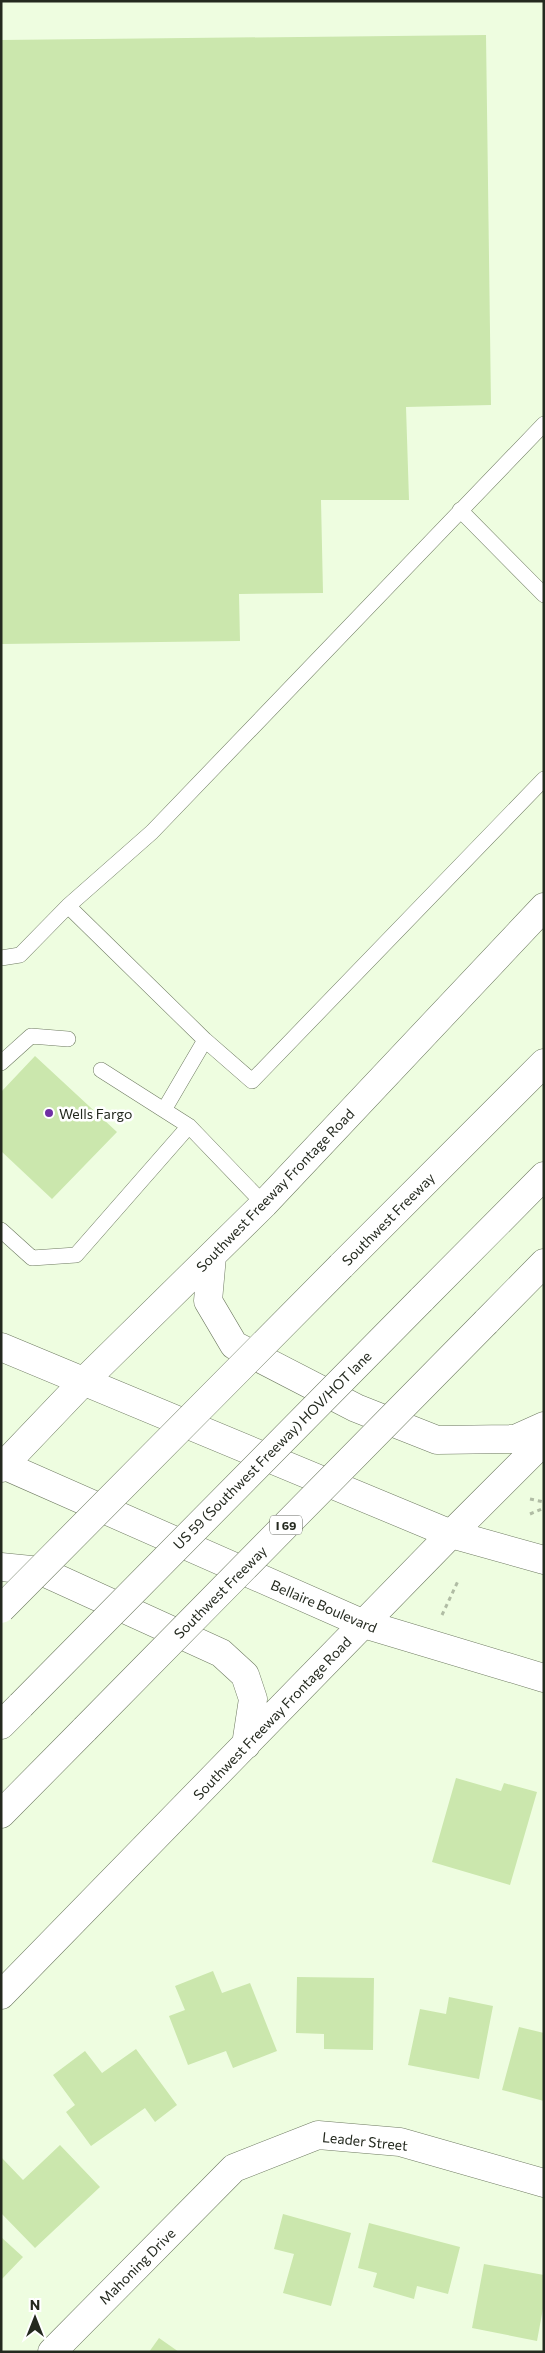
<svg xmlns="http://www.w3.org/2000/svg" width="545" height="2353" viewBox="0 0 545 2353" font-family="Commissioner,sans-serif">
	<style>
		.building { fill: #cbe7ad }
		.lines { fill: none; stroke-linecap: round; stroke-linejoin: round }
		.service-casing { stroke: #6e7a61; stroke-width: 16 }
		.minor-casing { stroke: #6e7a61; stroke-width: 29 }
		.secondary-casing { stroke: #6e7a61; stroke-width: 29 }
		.primary-casing { stroke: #6e7a61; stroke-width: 29 }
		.motorway-casing { stroke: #6e7a61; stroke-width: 29 }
		.path { stroke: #b0bca4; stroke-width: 3; stroke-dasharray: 4 4; stroke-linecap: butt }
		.service { stroke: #fff; stroke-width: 15 }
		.minor { stroke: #fff; stroke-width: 28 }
		.secondary { stroke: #fff; stroke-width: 28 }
		.primary { stroke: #fff; stroke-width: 28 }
		.motorway { stroke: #fff; stroke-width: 28 }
		.motorway-bridge-casing { stroke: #6e7a61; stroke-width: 29; stroke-linecap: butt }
		.motorway-bridge { stroke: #fff; stroke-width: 28 }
		.poi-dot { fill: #702fa4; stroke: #fff; stroke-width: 2 }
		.labels { text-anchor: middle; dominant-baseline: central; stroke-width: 5; stroke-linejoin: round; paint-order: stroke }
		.shield { fill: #fff; stroke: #666962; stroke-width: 1 }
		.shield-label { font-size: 12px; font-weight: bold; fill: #24291f }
		.poi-label { font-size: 14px; fill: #24291f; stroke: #fff; text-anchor: start }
		.street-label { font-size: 14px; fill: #24291f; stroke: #fff }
	</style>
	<rect width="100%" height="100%" fill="#eefde0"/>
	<path class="building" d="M486 35 491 405 406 407 409 500H321L323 593 239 594 240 641 1 644V40Z
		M35 1056 117 1132 52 1199 1 1151V1092Z
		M456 1778 501 1791 504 1783 537 1792 510 1885 432 1862Z
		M213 1971 222 1993 250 1983 277 2051 233 2068 226 2051 188 2065 169 2016 185 2010 175 1986Z
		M297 1977 374 1978 373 2050 324 2049V2034L296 2033Z
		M449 1997 493 2006 479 2079 408 2065 420 2009 446 2014Z
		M519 2027 544 2033V2101L502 2090Z
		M136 2049 177 2105 155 2122 145 2108 91 2146 66 2112 75 2105 53 2075 85 2051 102 2073Z
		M60 2145 100 2187 35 2248 1 2213V2157L23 2180Z
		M283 2214 351 2233 331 2306 283 2293 294 2254 274 2249Z
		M369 2223 460 2247 448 2294 417 2286 414 2299 373 2287 377 2273 358 2268Z
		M1 2237 23 2257 2 2279 1 2278Z
		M484 2264 544 2275V2303L537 2341 472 2328Z
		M159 2338 179 2352H149Z"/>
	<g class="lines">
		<defs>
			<path id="service" d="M460 510 544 595
				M68 906 205 1040 252 1081 544 779
				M1 958 20 955 68 906 152 832 544 424
				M1 1063 31 1036 68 1039
				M101 1070 189 1126 264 1204
				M164 1110 205 1040
				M1 1230 32 1258 76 1255 189 1126"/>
			<path id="minor" d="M52 2352 234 2168 318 2135 400 2142 544 2183"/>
			<path id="secondary" d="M212 1256 208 1301 234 1345 356 1408 437 1440 515 1439 544 1426
				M1 1468 84 1381 264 1204 544 907
				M1 1567 41 1571 221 1653 245 1675 253 1699 246 1745
				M1 1995 451 1534 544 1441"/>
			<path id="primary" d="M1 1347 451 1534 544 1560
				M1 1464 364 1624 544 1678"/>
			<path id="motorway" d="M341 1266 544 1063
				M421 1300 544 1176
				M486 1322 544 1263
				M1 1725 21 1705
				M1 1814 85 1729"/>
		</defs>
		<use href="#service" class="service-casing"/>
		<use href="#minor" class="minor-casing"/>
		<use href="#secondary" class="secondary-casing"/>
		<use href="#primary" class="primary-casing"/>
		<use href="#motorway" class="motorway-casing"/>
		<path class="path" d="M530 1499 544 1502
			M530 1514 544 1508
			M442 1615 458 1581"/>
		<use href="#service" class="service"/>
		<use href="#minor" class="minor"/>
		<use href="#secondary" class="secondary"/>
		<use href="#primary" class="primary"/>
		<use href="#motorway" class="motorway"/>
		<defs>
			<path id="motorway-bridge" d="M1 1609 341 1266
				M21 1705 421 1300
				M85 1729 486 1322"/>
		</defs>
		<use href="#motorway-bridge" class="motorway-bridge-casing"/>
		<use href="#motorway-bridge" class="motorway-bridge"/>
	</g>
	<circle class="poi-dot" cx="49" cy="1113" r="5"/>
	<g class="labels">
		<rect class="shield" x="270" y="1515.5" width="32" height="19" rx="4"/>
		<g class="shield-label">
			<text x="286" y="1525">I 69</text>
		</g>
		<g class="poi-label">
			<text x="59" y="1113">Wells Fargo</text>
		</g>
		<g class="street-label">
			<text transform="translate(275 1190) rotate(-46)">Southwest Freeway Frontage Road</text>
			<text transform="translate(388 1219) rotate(-45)">Southwest Freeway</text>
			<text transform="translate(272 1450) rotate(-45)">US 59 (Southwest Freeway) HOV/HOT lane</text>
			<text transform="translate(220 1592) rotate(-45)">Southwest Freeway</text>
			<text transform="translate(324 1606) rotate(23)">Bellaire Boulevard</text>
			<text transform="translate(272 1718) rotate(-46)">Southwest Freeway Frontage Road</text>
			<text transform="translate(365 2141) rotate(6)">Leader Street</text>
			<text transform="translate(137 2266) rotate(-45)">Mahoning Drive</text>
		</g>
	</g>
	<rect width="545" height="2353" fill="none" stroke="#24291f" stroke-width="5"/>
	<g transform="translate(35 2318)" stroke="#ffffff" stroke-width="4" paint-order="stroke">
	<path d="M0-4L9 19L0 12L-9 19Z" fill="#24291f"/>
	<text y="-8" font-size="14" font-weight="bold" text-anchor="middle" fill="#24291f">N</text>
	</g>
</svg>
